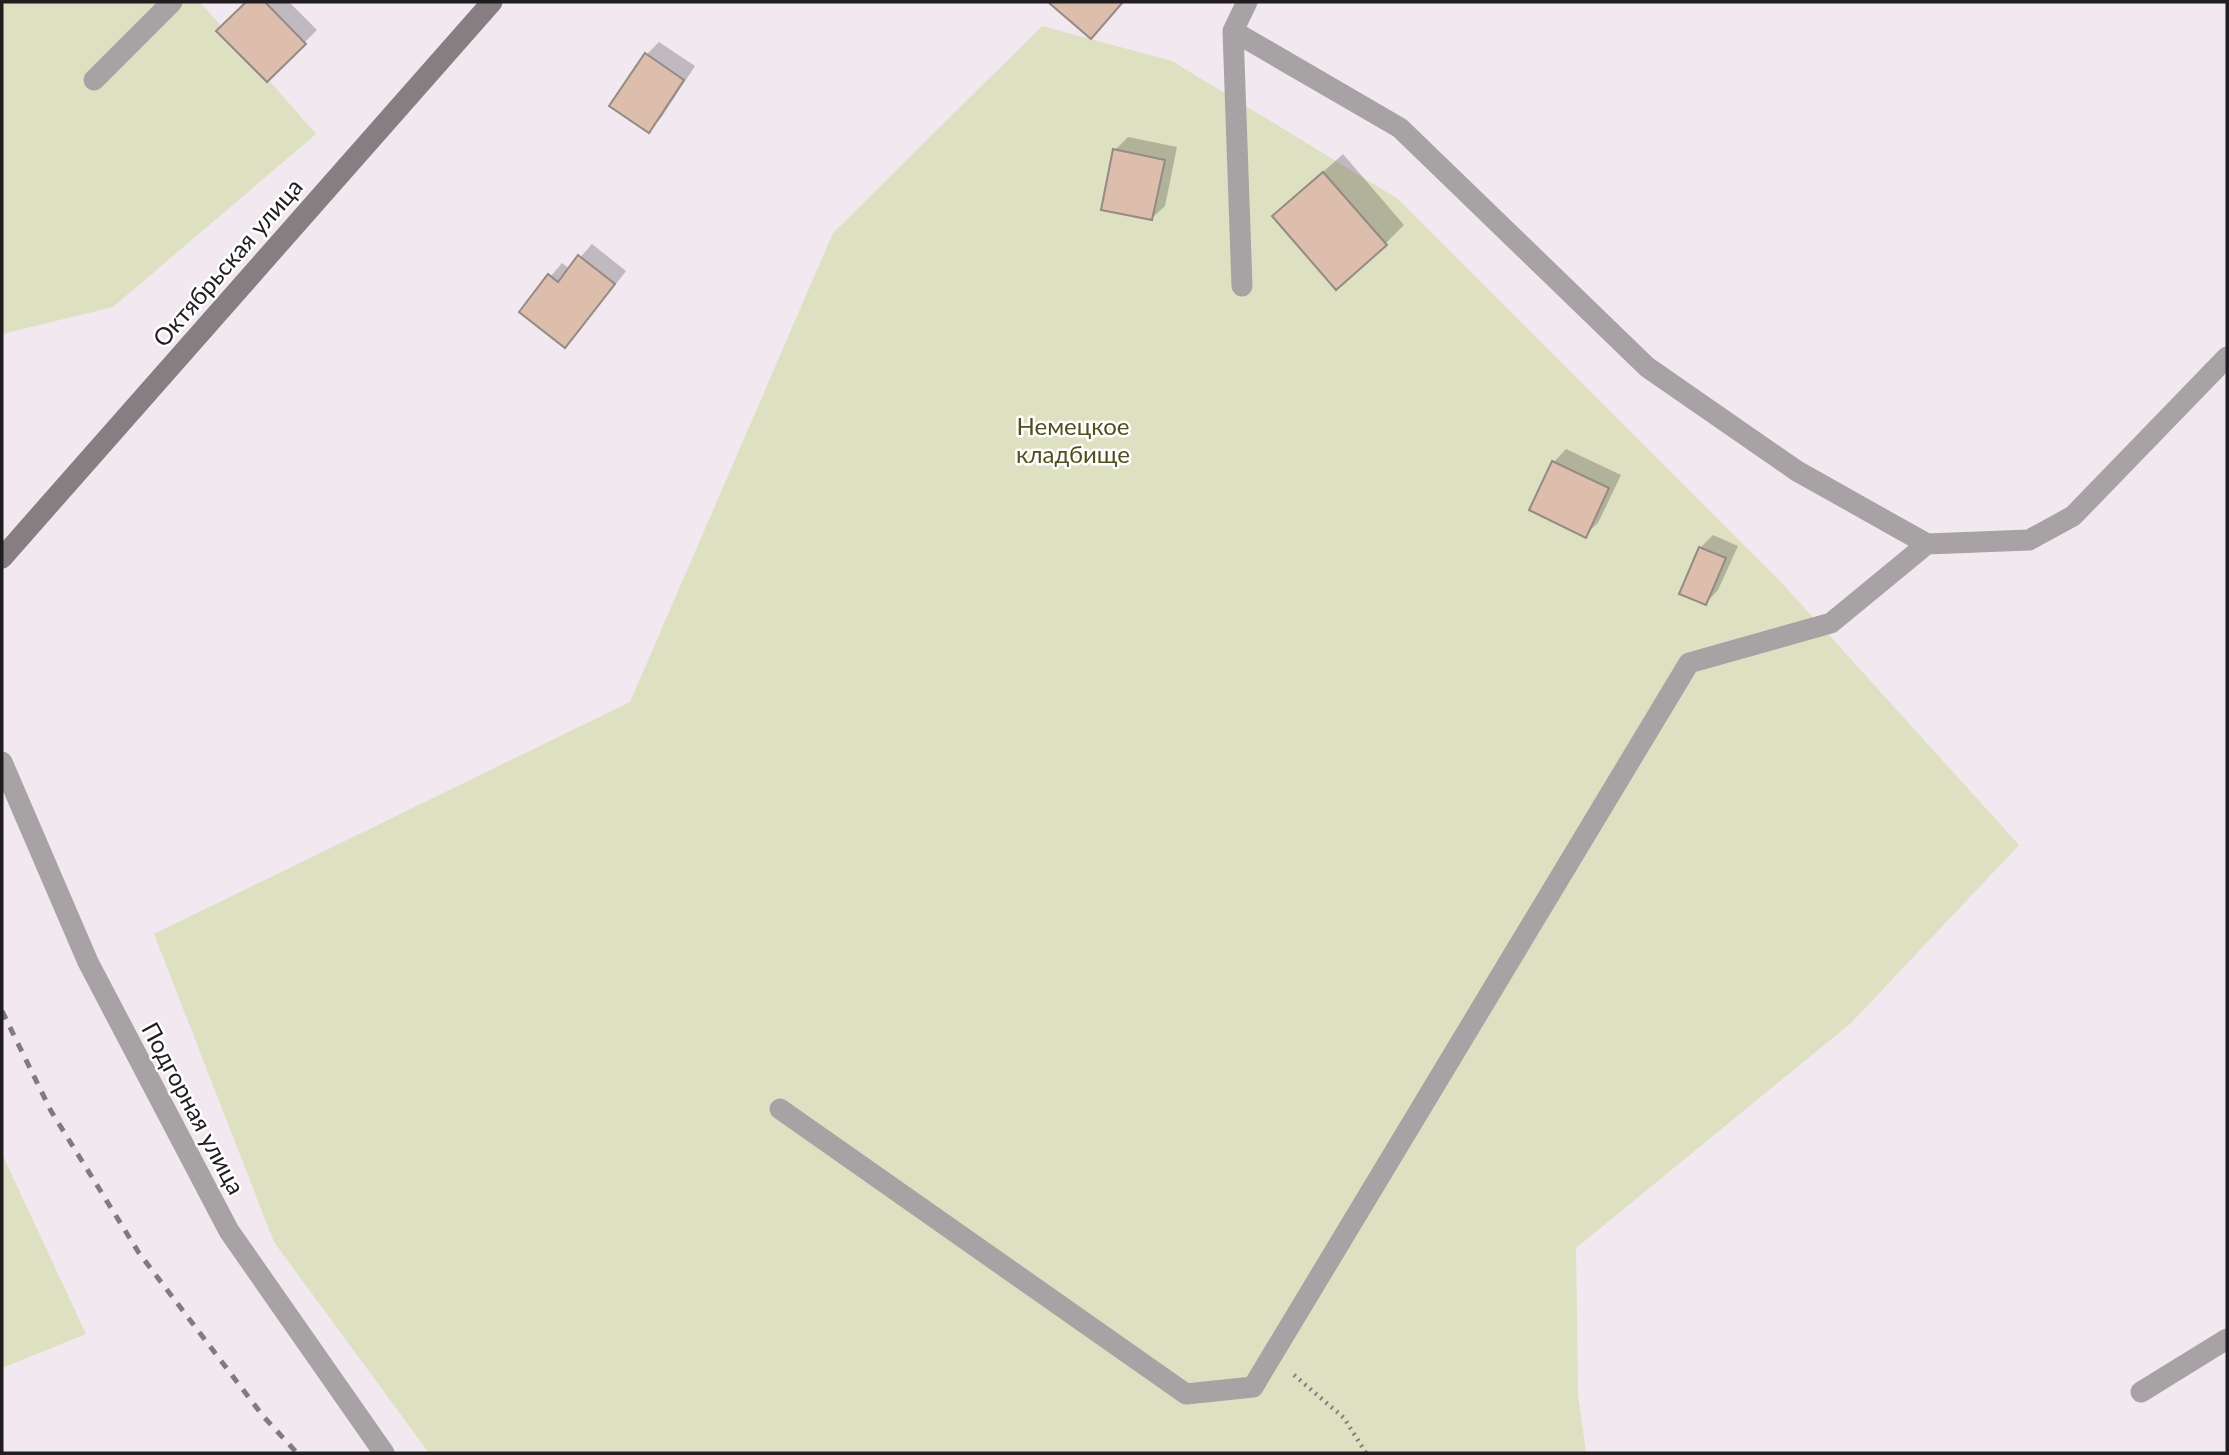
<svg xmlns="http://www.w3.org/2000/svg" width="2229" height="1455" viewBox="0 0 2229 1455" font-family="Lato,sans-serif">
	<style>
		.green { fill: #dde0c1 }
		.shadow { fill: #0003 }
		.building { fill: #ddbdac; stroke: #958a85; stroke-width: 2 }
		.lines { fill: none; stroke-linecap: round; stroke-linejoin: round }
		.path { stroke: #868085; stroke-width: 4.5; stroke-dasharray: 2 5; stroke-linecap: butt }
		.service { stroke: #a7a2a3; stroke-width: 21 }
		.minor { stroke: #a7a2a3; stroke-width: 21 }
		.secondary { stroke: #867e80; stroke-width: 21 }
		.rail { stroke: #817b80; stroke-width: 5; stroke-dasharray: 9 9; stroke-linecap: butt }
		.labels { text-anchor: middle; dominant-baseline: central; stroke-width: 5; stroke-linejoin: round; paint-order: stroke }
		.street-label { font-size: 24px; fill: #201d20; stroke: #fff }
		.park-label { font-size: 24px; fill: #4e511d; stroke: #fff }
	</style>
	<rect width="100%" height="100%" fill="#f1e8f0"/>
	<path class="green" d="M2 2H200L316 134 113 307 2 334Z
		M1042 26 1172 61 1398 199 1781 582 2019 845 1851 1023 1576 1248 1578 1395 1586 1453H429L274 1242 154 934 630 702 833 233Z
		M2 1154 86 1334 2 1368Z"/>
	<path class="shadow" d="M248 2H289L317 30 267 80 219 31Z
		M659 42 695 66 661 118 648 131 646 55Z
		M1128 137 1177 147 1165 206 1152 218 1115 150Z
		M1343 154 1404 225 1385 244 1274 216Z
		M592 244 626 271 578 333 565 346 521 311 562 263 570 269Z
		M1566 449 1621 475 1598 523 1585 535 1554 462Z
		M1713 535 1738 546 1718 590 1706 603 1700 548Z"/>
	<path class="building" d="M246 2H265L306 44 267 82 216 31Z
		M1048 2H1123L1091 39Z
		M645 53 684 80 649 133 609 106Z
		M1113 149 1165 160 1152 220 1101 210Z
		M1323 172 1387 245 1336 290 1272 216Z
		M578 255 615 284 565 348 519 312 548 274 558 282Z
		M1552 461 1609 488 1586 538 1529 510Z
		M1699 547 1726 558 1706 605 1679 594Z"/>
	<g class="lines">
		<path class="path" d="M1294 1375 1344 1418 1366 1453"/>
		<path class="service" d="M1247 2 1233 31 1400 128 1647 367 1797 471 1927 544 2029 540 2073 516 2227 357
			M1233 31 1242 286
			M94 80 172 2
			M780 1109 1186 1394 1253 1387 1689 663 1831 623 1927 544
			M2141 1392 2227 1339"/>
		<path class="minor" d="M2 762 88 962 229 1231 384 1453"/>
		<path class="secondary" d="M2 558 492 2"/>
		<path class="rail" d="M2 1011 51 1111 139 1253 263 1416 297 1453"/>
	</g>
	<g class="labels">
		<g class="street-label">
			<text transform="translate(227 262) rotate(-49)">Октябрьская улица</text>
			<text transform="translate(194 1108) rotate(62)">Подгорная улица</text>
		</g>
		<g class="park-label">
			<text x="1073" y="425">Немецкое<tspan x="1073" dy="28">кладбище</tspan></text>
		</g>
	</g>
	<rect width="2229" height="1455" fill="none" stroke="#201d20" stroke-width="7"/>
</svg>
